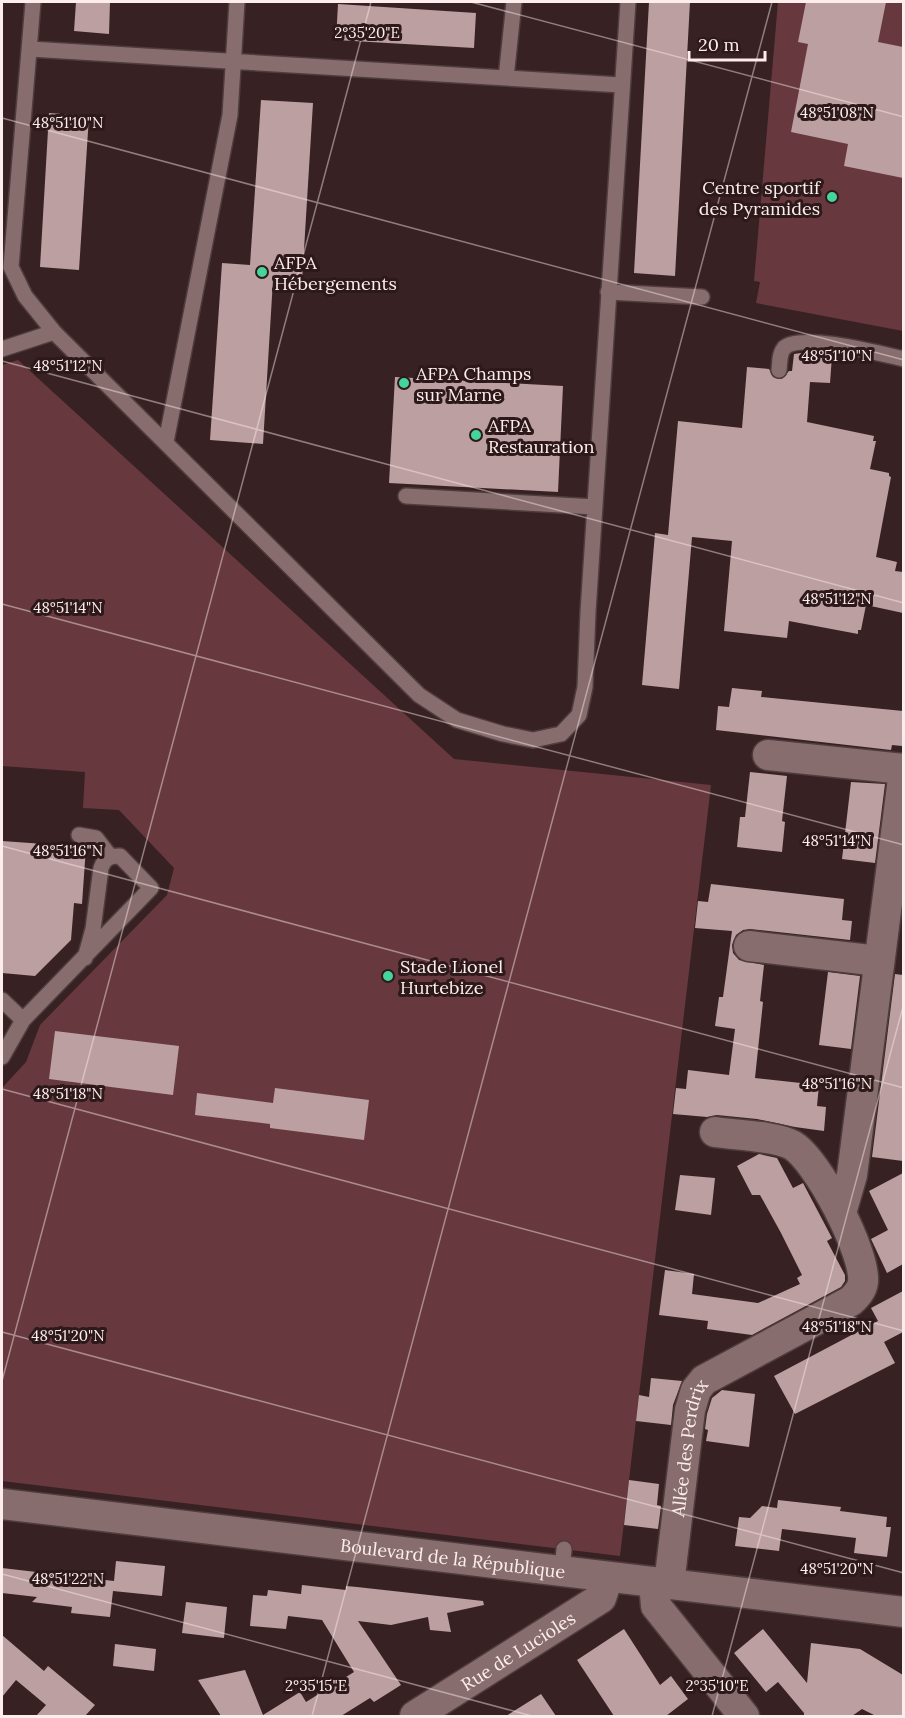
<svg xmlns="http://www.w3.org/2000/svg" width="905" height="1718" viewBox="0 0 905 1718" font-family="Lora,serif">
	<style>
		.green { fill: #67393e }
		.building { fill: #bc9fa1 }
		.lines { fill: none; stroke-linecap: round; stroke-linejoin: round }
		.lane-casing { stroke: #4f3c3e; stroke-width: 18 }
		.street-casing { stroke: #4f3c3e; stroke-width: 33 }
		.lane { stroke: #886d6e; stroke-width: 15 }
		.street { stroke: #886d6e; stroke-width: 30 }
		.ticks { fill: none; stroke: #fdeded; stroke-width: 1.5; stroke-opacity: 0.45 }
		.poi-dot { fill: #46d49e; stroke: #2d181a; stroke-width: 2 }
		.labels { text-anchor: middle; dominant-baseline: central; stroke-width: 6; stroke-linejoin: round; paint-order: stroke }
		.poi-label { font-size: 18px; fill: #fdeded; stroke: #2d181a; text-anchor: start }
		.street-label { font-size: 18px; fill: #fdeded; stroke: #2d181a }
		.ticks-label { font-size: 15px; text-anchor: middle; fill: #fdeded; stroke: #2d181a; stroke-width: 6; stroke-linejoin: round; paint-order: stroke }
	</style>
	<rect width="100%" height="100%" fill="#382123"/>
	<path class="green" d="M778 2H903V331L756 303 760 282 754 281Z
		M18 360 454 759 711 785 620 1556 2 1481V1088L26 1062 40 1025 167 895 174 868 119 810 83 808 85 772 2 766V365Z"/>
	<path class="building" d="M76 2H110L109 34 74 31Z
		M649 2H690L675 276 634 273Z
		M806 2H886L878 42 903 47V178L844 166 848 144 791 132 808 44 798 42Z
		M338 4 476 13 474 48 336 40Z
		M261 100 313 103 302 282 273 280 263 444 210 440 222 263 250 265Z
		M49 113 89 116 79 270 40 267Z
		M808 352 832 356 830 383 810 382 807 422 874 436 873 441H876L870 469 889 473V476L891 477 876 557 897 562 895 571 903 572V613L866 605 861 630H858V634L789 621 787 638 724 631 732 541 692 537 679 689 642 685 655 533 668 535 678 421 742 428 747 367 769 369 773 377 782 379 789 371H792L794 354Z
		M395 377 563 386 558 492 389 483Z
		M732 688 762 691 761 697 903 711 902 746 892 745 891 750 716 730 718 706 729 707Z
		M750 772 787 776 782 821 785 822 782 852 737 847 740 817H745Z
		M851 782 885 784 875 863 842 859Z
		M2 841 86 847 82 904 74 903 71 940 35 976 2 973Z
		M711 884 844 899 842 920 852 921 850 940 750 929 743 930 736 935 732 945 733 953 739 960 764 965 760 1001 763 1002 755 1078 819 1085 817 1106 826 1107 824 1131 795 1127 757 1119 717 1115 707 1117 673 1114 676 1088 686 1089 688 1070 729 1075 735 1029 715 1026 719 997H723L732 931 695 928 698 901 708 902Z
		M828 972 860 976 851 1049 819 1045Z
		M895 974 903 975V1161L872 1157Z
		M55 1031 179 1046 173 1095 49 1079Z
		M275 1088 369 1100 364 1140 270 1128V1124L195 1115 197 1093 273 1103Z
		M759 1154 777 1158 793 1188 803 1183 832 1238 827 1241 845 1275V1281L841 1287 752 1335 707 1329 708 1321 659 1315 665 1270 694 1274 692 1294 758 1303 800 1284 797 1278 802 1275 781 1233 760 1195H752L737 1166Z
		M903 1173V1264L887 1273 871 1239 888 1230 869 1191Z
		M680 1175 715 1178 711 1215 675 1210Z
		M903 1291V1332L884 1342 895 1363 795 1414 774 1376 878 1321 871 1308Z
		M651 1378 682 1381 673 1405 671 1425 636 1421 639 1395 649 1397Z
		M722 1390 755 1394 749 1447 706 1441 708 1430 705 1429 707 1414 712 1398Z
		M629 1480 659 1484 657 1505 661 1506 658 1529 624 1525Z
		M778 1500 841 1507 840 1511 887 1517 886 1527H891L887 1557 854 1553 856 1538 782 1529 779 1551 735 1546 739 1517 750 1518 762 1506 777 1508Z
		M116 1561 165 1566 162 1596 113 1591 110 1617 71 1613 72 1607 32 1602 37 1597 2 1593V1568L114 1581Z
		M302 1585 346 1590V1586L357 1587 483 1601 484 1605 447 1613 451 1632 430 1630 428 1617 391 1625 358 1621 401 1685 374 1702 370 1698 341 1716H221L198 1680 245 1670 263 1715 300 1692 306 1702 354 1672 322 1620 288 1616 286 1629 250 1626 253 1595 267 1596 268 1590 301 1594Z
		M186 1602 227 1607 224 1638 182 1633Z
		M624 1629 660 1685 671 1676 688 1699 666 1716H614L577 1660Z
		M763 1629 807 1683 811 1643 860 1649 903 1675V1716H876L862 1709 852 1716H804V1713L778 1682 766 1692 734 1653Z
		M2 1635 44 1671 48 1666 95 1705 85 1716H36L46 1705 16 1680 2 1697Z
		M115 1644 156 1649 154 1671 113 1666Z
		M541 1694 556 1716H506Z"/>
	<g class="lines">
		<defs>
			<path id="lane" d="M33 2 11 267 25 296 54 332 419 695 457 720 503 734 533 740 561 734 579 715 585 687 588 612 628 2
				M30 49 621 85
				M506 78 514 2
				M608 292 702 297
				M2 349 54 332
				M779 370C780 363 779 354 784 348 799 332 882 354 904 359
				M166 442 230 115 237 2
				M406 496 595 507
				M79 835 96 838 110 856
				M2 1000 23 1020
				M2 1057 23 1020 151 888 120 856C109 856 105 858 101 868L93 929 85 958
				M562 1571 564 1549"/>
			<g id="street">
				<path d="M768 755 904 769"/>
				<path d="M749 946 879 961"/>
				<path d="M841 1213 852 1175 904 771"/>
				<path id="s1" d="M2 1504 904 1612"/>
				<path d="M654 1582 656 1606 744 1716"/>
				<path id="s2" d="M669 1584 690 1410 696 1390 704 1380 851 1301C857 1295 862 1290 863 1282 866 1253 817 1159 792 1145 776 1136 734 1135 715 1132"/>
				<path id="s3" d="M415 1716 601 1598 608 1577"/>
			</g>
		</defs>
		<use href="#lane" class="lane-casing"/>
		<use href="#street" class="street-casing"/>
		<use href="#lane" class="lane"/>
		<use href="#street" class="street"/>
	</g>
	<path class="ticks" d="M471 2 904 117M2 118 904 360M2 361 904 603M2 604 904 845M2 846 904 1088M2 1089 904 1331M2 1332 904 1573M2 1381 371 2M2 1574 532 1716M312 1716 772 2M712 1716 904 1003"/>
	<g class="poi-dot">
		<circle cx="832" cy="197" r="6"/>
		<circle cx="262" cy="272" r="6"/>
		<circle cx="404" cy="383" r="6"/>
		<circle cx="476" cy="435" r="6"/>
		<circle cx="388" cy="976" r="6"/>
	</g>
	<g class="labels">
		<g class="poi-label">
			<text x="820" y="187" text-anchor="end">Centre sportif<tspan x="820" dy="21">des Pyramides</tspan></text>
			<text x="274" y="262">AFPA<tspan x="274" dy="21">Hébergements</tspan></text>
			<text x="416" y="373">AFPA Champs<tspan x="416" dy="21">sur Marne</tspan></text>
			<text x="488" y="425">AFPA<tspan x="488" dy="21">Restauration</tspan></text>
			<text x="400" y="966">Stade Lionel<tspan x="400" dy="21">Hurtebize</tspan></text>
		</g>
		<g class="street-label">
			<text stroke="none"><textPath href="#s2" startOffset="138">Allée des Perdrix</textPath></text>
			<text stroke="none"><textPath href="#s1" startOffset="454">Boulevard de la République</textPath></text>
			<text stroke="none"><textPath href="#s3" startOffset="122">Rue de Lucioles</textPath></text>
		</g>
	</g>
	<g class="ticks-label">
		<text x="367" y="38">2°35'20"E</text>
		<text x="837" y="118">48°51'08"N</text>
		<text x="68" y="128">48°51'10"N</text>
		<text x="837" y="361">48°51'10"N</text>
		<text x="68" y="371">48°51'12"N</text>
		<text x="837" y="604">48°51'12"N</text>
		<text x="68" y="613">48°51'14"N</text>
		<text x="837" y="846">48°51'14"N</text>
		<text x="68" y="856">48°51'16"N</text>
		<text x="837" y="1089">48°51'16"N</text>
		<text x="68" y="1099">48°51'18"N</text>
		<text x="837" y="1332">48°51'18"N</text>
		<text x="68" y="1341">48°51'20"N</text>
		<text x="837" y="1574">48°51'20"N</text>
		<text x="68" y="1584">48°51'22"N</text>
		<text x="316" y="1691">2°35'15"E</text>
		<text x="717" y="1691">2°35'10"E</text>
	</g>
	<rect width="905" height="1718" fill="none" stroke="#fdeded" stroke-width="6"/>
	<path d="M689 51v9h76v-9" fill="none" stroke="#fdeded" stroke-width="3"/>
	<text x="698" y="51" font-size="18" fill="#fdeded" stroke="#2d181a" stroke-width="4.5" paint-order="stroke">20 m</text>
</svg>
